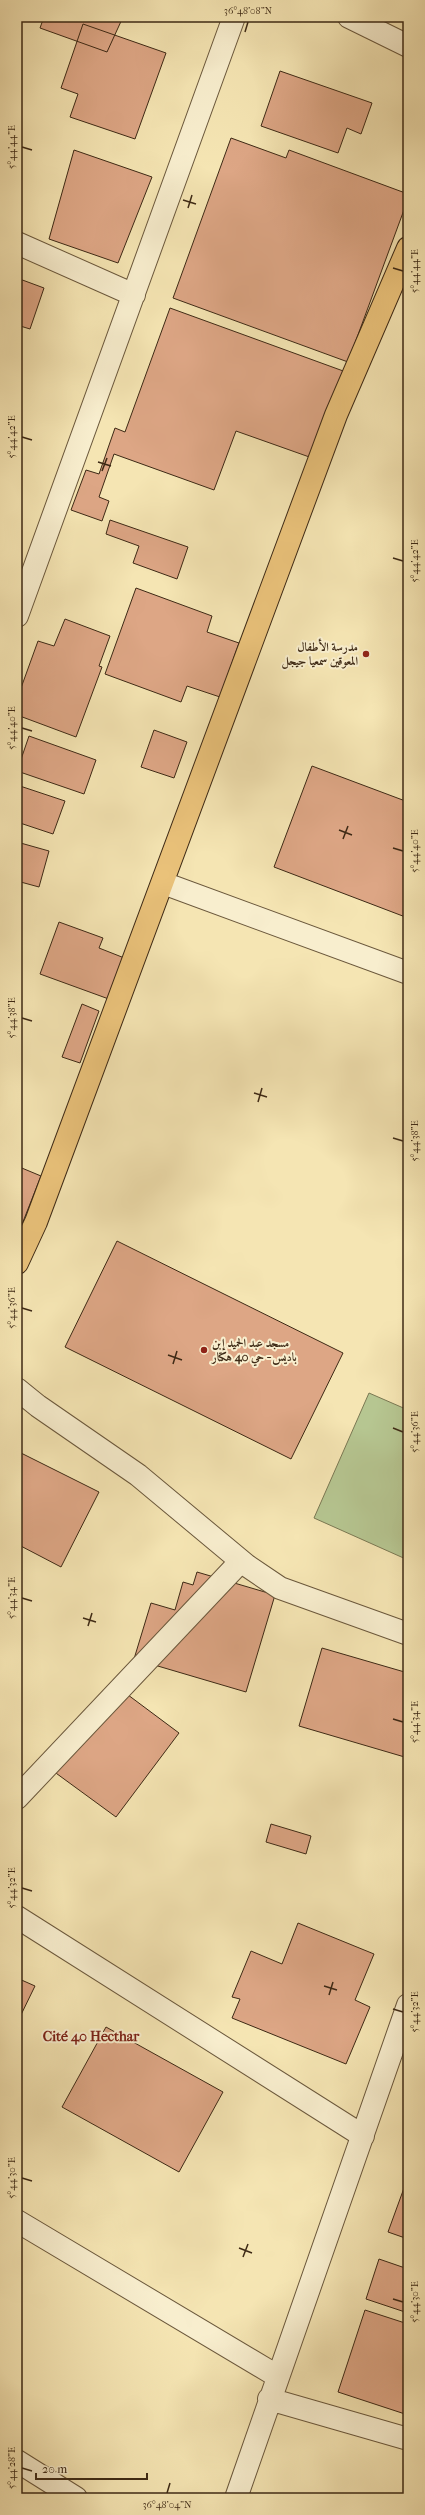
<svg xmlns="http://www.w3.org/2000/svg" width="425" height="2515" viewBox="0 0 425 2515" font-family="'IM FELL French Canon',Amiri,serif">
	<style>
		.green { fill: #b6c691; stroke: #7a7853 }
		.building { fill: #dda685; stroke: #3d2915 }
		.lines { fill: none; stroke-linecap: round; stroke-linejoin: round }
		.minor-casing { stroke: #6b583c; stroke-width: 24 }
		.major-casing { stroke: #3d2915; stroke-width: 24 }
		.minor { stroke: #f8eece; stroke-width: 22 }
		.major { stroke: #eac27a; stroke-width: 22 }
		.ticks { fill: none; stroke: #3d2915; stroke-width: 1.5 }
		.poi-dot { fill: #8f2418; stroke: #f8eece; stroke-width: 1.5 }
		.labels { text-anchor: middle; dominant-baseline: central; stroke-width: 4; stroke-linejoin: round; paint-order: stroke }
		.poi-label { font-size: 12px; font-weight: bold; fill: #3d2915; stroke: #f8eece; text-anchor: end }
		.quarter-label { font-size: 14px; font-weight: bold; fill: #7a1f14; stroke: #f8eece }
		.neatline { fill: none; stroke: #3d2915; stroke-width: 1.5 }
		.ticks-label { font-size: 10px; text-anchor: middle; fill: #3d2915 }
	</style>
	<rect width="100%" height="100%" fill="#f5e5b3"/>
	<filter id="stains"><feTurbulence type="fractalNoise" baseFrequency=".005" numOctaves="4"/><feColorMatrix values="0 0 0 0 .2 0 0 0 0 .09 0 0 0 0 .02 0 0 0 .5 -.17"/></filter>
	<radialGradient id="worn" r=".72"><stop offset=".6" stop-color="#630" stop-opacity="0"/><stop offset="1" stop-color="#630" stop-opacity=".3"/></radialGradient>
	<path class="green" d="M369 1393 408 1410V1560L314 1518Z"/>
	<path class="building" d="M44 17H123L107 52 40 28Z
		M83 24 166 53 135 139 70 117 78 94 61 88Z
		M280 71 372 103 361 134 347 128 338 153 261 126Z
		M231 138 286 158 289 150 408 194V199L348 362 173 298Z
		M74 150 152 177 118 263 49 239Z
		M17 278 44 288 30 329 17 325Z
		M170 308 346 372 315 459 236 431 214 490 114 454 99 497 109 501 102 521 71 510 86 470 99 474 115 428 125 432Z
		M110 520 188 547 177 579 133 563 139 546 106 534Z
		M136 588 212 616 207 632 239 643 220 697 187 686 181 702 105 674Z
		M65 619 110 636 99 666 102 667 76 737 17 715V699L38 641 54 646Z
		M154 730 187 742 174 778 141 767Z
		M29 736 96 760 84 794 17 771Z
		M312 766 408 802V918L274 867Z
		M17 785 65 801 53 834 17 822Z
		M17 842 49 851 39 887 17 881Z
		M59 922 103 938 99 948 132 961 117 1002 40 974Z
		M82 1004 99 1011 80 1063 62 1057Z
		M17 1166 41 1176 17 1237Z
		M117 1241 343 1353 291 1459 65 1347Z
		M17 1451 99 1492 61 1567 17 1544Z
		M197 1572 275 1595 246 1692 134 1659 151 1603 175 1610 183 1582 193 1585Z
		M322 1648 408 1673V1758L299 1726Z
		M112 1683 179 1733 116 1817 49 1768Z
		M271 1824 311 1836 306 1854 266 1842Z
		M298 1923 374 1954 355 2000 370 2007 346 2064 232 2018 240 1999 232 1997 251 1951 282 1964Z
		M17 1978 35 1986 17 2023Z
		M106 2027 223 2092 179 2172 62 2107Z
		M408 2177V2239L388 2232Z
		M379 2259 408 2269V2313L366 2299Z
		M365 2310 408 2324V2415L338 2392Z"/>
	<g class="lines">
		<defs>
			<path id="minor" d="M349 17 408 46
				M17 243 134 295
				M17 616 234 17
				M163 883 408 973
				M17 1389 38 1406 138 1475 246 1565 280 1588 408 1634
				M17 1798 241 1561
				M17 1917 363 2136
				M17 2221 277 2376
				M269 2399 408 2439
				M17 2461 76 2498
				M236 2498 408 2005"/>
			<path id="major" d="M17 1263 36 1222 336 415 408 248"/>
		</defs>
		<use href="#minor" class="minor-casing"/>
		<use href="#major" class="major-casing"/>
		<use href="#minor" class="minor"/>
		<use href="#major" class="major"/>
	</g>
	<path class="ticks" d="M245 32 248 22M22 147 32 150M183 200 196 204M188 208 192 195M393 268 403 271M22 437 32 440M98 462 111 466M102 471 107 458M393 558 403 561M22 728 32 731M339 830 352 835M343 839 348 826M393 848 403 851M22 1018 32 1021M254 1093 267 1097M258 1102 262 1088M393 1138 403 1141M22 1308 32 1311M168 1355 182 1360M173 1364 177 1351M393 1428 403 1432M22 1598 32 1601M83 1618 96 1622M88 1626 92 1613M393 1719 403 1722M22 1888 32 1891M324 1986 337 1990M329 1995 333 1982M393 2009 403 2012M22 2178 32 2181M239 2248 252 2253M243 2257 248 2244M393 2299 403 2302M22 2468 32 2471M167 2493 170 2483"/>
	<g class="poi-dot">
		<circle cx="366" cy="654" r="4"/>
		<circle cx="204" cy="1350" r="4"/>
	</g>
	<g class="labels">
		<g class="poi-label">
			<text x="358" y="647">مدرسة الأطفال<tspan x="358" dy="14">المعوقين سمعيا جيجل</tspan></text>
			<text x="212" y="1343" text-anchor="start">مسجد عبد الحميد إبن<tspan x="212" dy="14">باديس - حي 40 هكتار</tspan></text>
		</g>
		<g class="quarter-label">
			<text x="91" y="2036">Cité 40 Hecthar</text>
		</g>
	</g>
	<rect width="425" height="2515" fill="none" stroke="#f5e5b3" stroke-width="44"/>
	<path d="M36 2473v6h111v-6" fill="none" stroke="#3d2915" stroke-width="2"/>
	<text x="42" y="2473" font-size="12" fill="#3d2915" stroke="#f8eece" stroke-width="3" paint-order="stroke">20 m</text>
	<rect x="22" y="22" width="381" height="2471" class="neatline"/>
	<g class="ticks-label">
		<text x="248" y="14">36°48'08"N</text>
		<text transform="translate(11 147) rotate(-90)" y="4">5°44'44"E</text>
		<text transform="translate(414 271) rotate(-90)" y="4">5°44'44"E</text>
		<text transform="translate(11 437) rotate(-90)" y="4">5°44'42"E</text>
		<text transform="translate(414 561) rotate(-90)" y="4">5°44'42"E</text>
		<text transform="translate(11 728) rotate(-90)" y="4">5°44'40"E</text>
		<text transform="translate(414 851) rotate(-90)" y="4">5°44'40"E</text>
		<text transform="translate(11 1018) rotate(-90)" y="4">5°44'38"E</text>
		<text transform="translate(414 1141) rotate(-90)" y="4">5°44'38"E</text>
		<text transform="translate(11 1308) rotate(-90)" y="4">5°44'36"E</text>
		<text transform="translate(414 1432) rotate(-90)" y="4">5°44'36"E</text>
		<text transform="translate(11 1598) rotate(-90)" y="4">5°44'34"E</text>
		<text transform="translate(414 1722) rotate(-90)" y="4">5°44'34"E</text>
		<text transform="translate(11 1888) rotate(-90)" y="4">5°44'32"E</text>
		<text transform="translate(414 2012) rotate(-90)" y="4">5°44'32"E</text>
		<text transform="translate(11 2178) rotate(-90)" y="4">5°44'30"E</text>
		<text transform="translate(414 2302) rotate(-90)" y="4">5°44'30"E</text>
		<text transform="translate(11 2468) rotate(-90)" y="4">5°44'28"E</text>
		<text x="167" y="2508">36°48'04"N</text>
	</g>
	<rect width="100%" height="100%" filter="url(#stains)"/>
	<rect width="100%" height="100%" fill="url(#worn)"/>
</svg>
